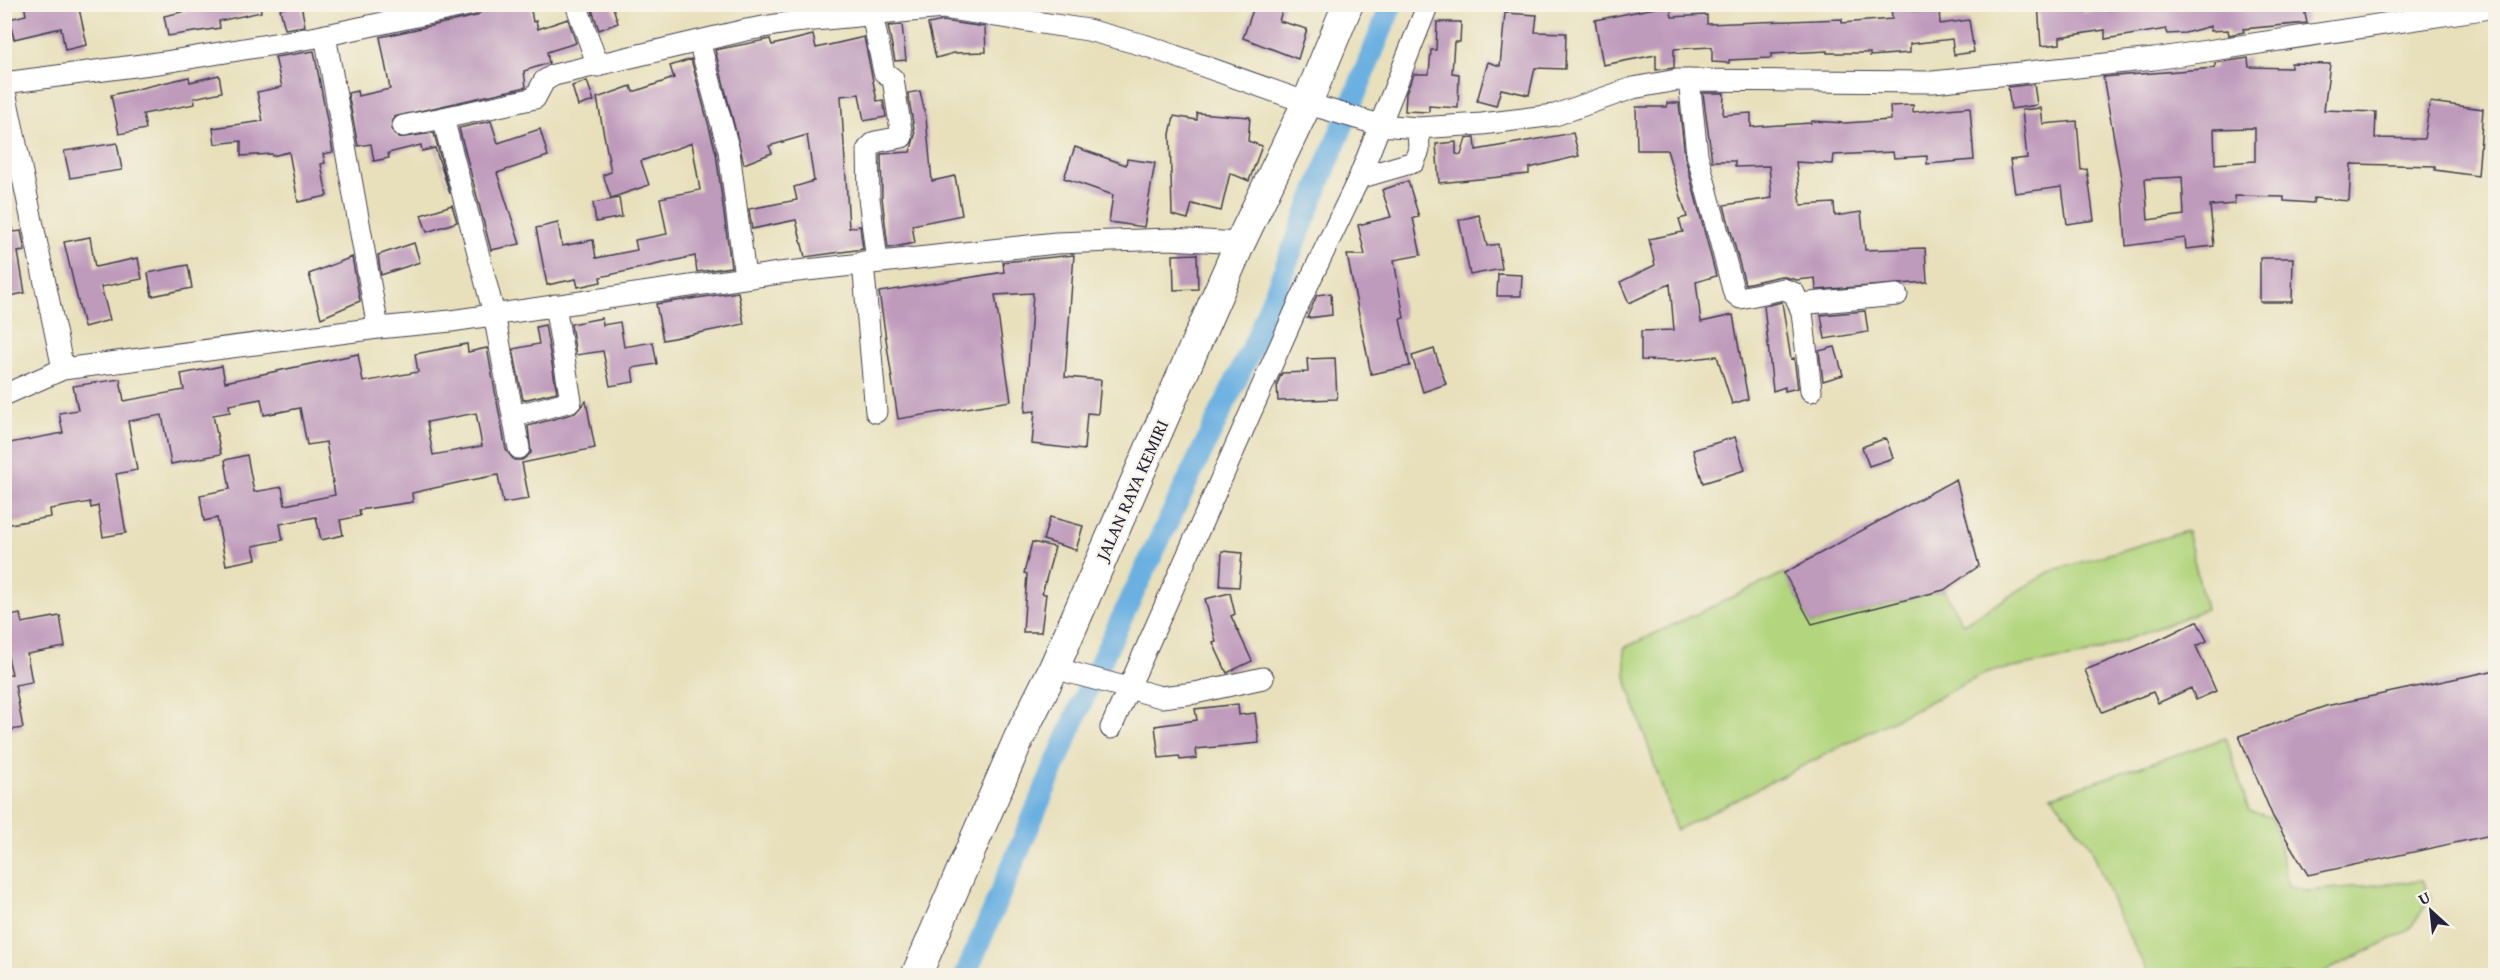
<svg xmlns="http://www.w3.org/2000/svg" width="2500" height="980" viewBox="0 0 2500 980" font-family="'Gentium Book Plus',serif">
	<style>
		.green { fill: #b3d57e; stroke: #6a7c5c; stroke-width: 1.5 }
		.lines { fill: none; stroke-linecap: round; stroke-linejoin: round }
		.canal { stroke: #6bb0e1; stroke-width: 22 }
		.building { fill: #be9abb; fill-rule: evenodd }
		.street-casing { stroke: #403e4e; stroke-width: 23 }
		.secondary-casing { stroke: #403e4e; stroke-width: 32 }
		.street { stroke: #fff; stroke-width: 21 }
		.secondary { stroke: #fff; stroke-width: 30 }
		.labels { text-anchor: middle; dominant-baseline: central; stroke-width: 4.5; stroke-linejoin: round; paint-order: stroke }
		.street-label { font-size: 18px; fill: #22223b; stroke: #f7f3e8 }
	</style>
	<rect width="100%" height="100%" fill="#f7f3e8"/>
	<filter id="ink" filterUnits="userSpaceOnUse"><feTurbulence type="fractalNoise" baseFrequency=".0167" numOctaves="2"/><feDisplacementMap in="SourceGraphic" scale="12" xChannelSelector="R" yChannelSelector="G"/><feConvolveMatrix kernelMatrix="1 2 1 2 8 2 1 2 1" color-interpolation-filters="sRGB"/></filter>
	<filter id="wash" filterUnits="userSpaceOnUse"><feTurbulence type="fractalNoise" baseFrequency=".008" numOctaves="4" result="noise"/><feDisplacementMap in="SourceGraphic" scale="24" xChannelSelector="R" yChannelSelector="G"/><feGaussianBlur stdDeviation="1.35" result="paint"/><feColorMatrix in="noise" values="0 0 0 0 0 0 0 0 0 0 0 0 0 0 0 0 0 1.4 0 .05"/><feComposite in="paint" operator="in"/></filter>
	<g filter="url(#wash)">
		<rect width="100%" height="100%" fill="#e8e0bb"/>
		<path class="green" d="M2187 531 2206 609 2087 655 1988 672 1676 830 1627 682 1624 648 1784 573 1812 624 1944 590 1963 624 2051 571Z
			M2226 738 2249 811 2273 818 2288 886 2306 891 2422 881 2431 898 2408 931 2318 975H2149L2116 910 2090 845 2052 796Z"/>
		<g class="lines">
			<path class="canal" d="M965 976 1088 688 1256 339 1392 4"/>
		</g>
		<g id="blocks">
			<path class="building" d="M24 4H78L87 45 65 50 61 28 14 39 9 19 26 15Z
				M190 4H260L261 12 219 21 220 28 168 36 164 16 191 10Z
				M301 4 305 26 285 29 280 9Z
				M505 4H530L533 22 536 21 538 29 568 19 576 43 547 52 549 63 524 71 526 87 394 117 391 129 398 138 434 133 450 194 435 148 422 151 421 145 388 153 389 158 374 161 371 144 358 146 348 93 357 91 358 96 390 89 380 37 476 16 485 8Z
				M590 4H612L618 23 599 30Z
				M1255 4H1284L1279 21 1307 29 1298 59 1243 38Z
				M1891 4H1913V11L1939 8 1940 24 1969 20 1974 52 1954 55 1952 39 1910 44V53L1870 56V53H1827V51L1771 54V58L1729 60V63L1712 62V47L1674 49V68L1656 70V55L1603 65 1595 20 1670 5 1672 17 1707 15V24L1842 19V23L1892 19Z
				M2038 4H2082L2083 12 2127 8 2126 4H2303L2307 23 2243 29 2244 32 2229 35 2228 30 2211 31V26L2185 33 2168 34 2166 29 2105 39V30L2060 37V44L2041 46Z
				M1505 13 1537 15 1535 32 1566 33 1565 69 1535 68 1529 95 1501 89 1496 106 1477 101 1488 62 1500 66Z
				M943 21 985 27 986 52 954 53 936 58 928 24Z
				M1437 22H1461L1460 42H1454L1452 73 1459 74 1458 108 1429 106V112L1405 111 1406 93 1414 74H1429L1431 50H1436Z
				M902 25 906 60 895 61 888 26Z
				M813 35 816 48 864 37 877 101 883 100 886 117 864 121 859 94 841 96 849 228 860 226 863 249 805 257 796 220 752 229 749 209 797 200 794 187 814 181 807 135 769 146 772 153 744 164 715 50 770 39 772 45Z
				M314 51 333 152 323 154 325 163 321 164 327 196 298 202 289 152 272 156V154L241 156V141L215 144 213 128 263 121 257 92 282 87 275 57Z
				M2248 58 2249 67 2291 68V63L2330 64 2324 110 2376 112 2375 138 2424 139 2430 102 2483 109 2478 176 2435 170V166L2351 164 2349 201 2314 198 2313 203 2284 201V197L2234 196 2235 204 2210 206 2214 246 2186 249 2185 238 2126 246 2122 183 2103 77 2215 68V63ZM2255 128V161L2215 164 2214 129ZM2182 177 2184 215 2148 220 2145 179Z
				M691 59 716 153 731 267 697 272 695 256 600 277 601 282 578 287 576 279 547 285 536 228 558 223 562 246 593 240 596 258 637 250 635 240 667 234 660 198 700 190 692 143 641 161 649 185 611 198 603 175 611 172 597 98 631 86 633 92 674 78 670 66Z
				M219 75 222 92 194 98 195 104 143 114 146 129 119 134 111 95 189 77 190 82Z
				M587 81 594 101 578 106 572 86Z
				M2034 84 2037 105 2011 109 2008 87Z
				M920 91 926 118 932 181 955 176 962 215 912 225 915 243 888 248 882 197 881 154 910 152 915 135 908 93Z
				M1703 93H1724L1723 115 1751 113V127L1811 123 1812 121 1845 123 1891 120 1890 106 1913 105V112L1970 107 1974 160 1927 164V156L1894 158 1893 152 1834 155 1833 164 1796 162 1801 205 1834 203 1835 216 1861 212 1865 250 1925 248 1927 282 1816 290 1815 278 1797 280 1781 276 1745 284 1724 205 1772 198 1769 166 1735 167V161H1712Z
				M1667 103H1679L1685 157 1716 276 1696 282 1701 322 1733 315 1748 399 1732 404 1717 356 1678 361 1641 360V331L1674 330 1670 284 1629 303 1620 282 1655 265 1649 239 1683 232 1679 219 1687 217 1667 150H1637L1636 107H1667Z
				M2041 108 2043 124 2077 121 2081 170 2087 169 2094 220 2067 224 2062 187 2015 193 2010 160 2027 158 2022 110Z
				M1197 113 1250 117 1248 141 1262 146 1249 181 1230 173 1221 211 1192 204 1188 219 1172 215 1170 134 1174 116 1197 120Z
				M491 121 498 143 540 129 548 156 497 173 520 244 491 250 459 128Z
				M1573 133 1579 156 1529 168V174L1439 183 1436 144 1456 142V154L1461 155 1466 138 1475 137 1476 150Z
				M117 143 122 170 70 178 64 151Z
				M1075 147 1126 165 1127 159 1155 163 1144 227 1109 222 1113 195 1064 178Z
				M1408 181 1419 217 1413 218 1421 255 1394 260 1404 318 1400 319 1410 366 1371 374 1347 255H1365L1358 225 1391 217 1382 190Z
				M619 198 622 217 596 222 593 203Z
				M452 205 457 222 427 232 421 215Z
				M1479 215 1487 246 1498 244 1502 269 1470 275 1459 220Z
				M13 228 14 232 21 231 25 251 18 252 25 293 4 297V229Z
				M90 237 95 267 138 258 142 279 101 287 110 320 84 327 64 242Z
				M414 243 420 262 381 275 378 255Z
				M1197 254 1198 289 1174 290 1173 255Z
				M1074 255 1065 377 1101 380 1098 414 1087 413 1084 450 1032 444 1035 411 1025 412 1033 293 995 295 1011 401 898 419 879 292 1004 272 1003 262Z
				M352 257 360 301 321 318 309 274Z
				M2260 258H2293L2292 302H2260Z
				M188 265 192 288 152 296 148 273Z
				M1498 274 1522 275 1521 296H1497Z
				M738 292 744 324 663 340 656 304Z
				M1331 293 1332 315 1307 318 1317 295Z
				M1782 302 1791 359 1794 358 1798 388 1785 391V387L1773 391 1764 306Z
				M1865 311 1868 332 1825 339 1821 315Z
				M602 318 603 325 620 322 624 347 653 342 657 364 632 368 634 382 610 386 603 351 576 355 571 324Z
				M545 325 557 392 523 400 513 349 539 344 536 327Z
				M467 344 468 352 487 348 506 450 514 460H522L531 453 528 426 575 413 586 401 595 448 522 463 529 499 503 503 498 475 461 482 412 493 413 502 359 510 360 516 340 520 343 535 321 540 316 517 280 524 283 540 253 546 256 559 226 565 217 518 204 521 200 495 230 489 225 460 247 455 254 492 282 487 285 505 335 495 326 442 307 445 300 408 264 415 261 399 229 405 230 412 213 415 221 454 171 464 162 415 128 421 137 470 116 474 126 533 103 537 98 506 91 508 90 502 50 509 51 517 4 525V444L63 433 59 413 78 410 73 386 120 379 124 401 184 390 181 374 222 366 225 382 358 354 363 382 418 372 415 354ZM476 413 482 446 433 455 427 422Z
				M1835 347 1843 375 1823 381 1819 351Z
				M1434 349 1446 384 1423 392 1412 356Z
				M1335 358 1337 399 1278 401 1277 384 1282 373 1308 372 1307 359Z
				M1735 437 1745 470 1703 483 1693 450Z
				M1886 438 1893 458 1869 466 1862 447Z
				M1956 479 1979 566 1944 590 1812 624 1784 573Z
				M1050 517 1083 526 1076 550 1043 540Z
				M1032 542 1055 547 1042 594H1046L1041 632H1023L1027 574 1024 573Z
				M1222 551 1242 553 1239 587 1220 586Z
				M1230 593 1235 614 1231 616 1252 661 1227 673 1213 643 1216 642 1205 599Z
				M20 614 22 623 60 616 65 647 27 654 32 682 15 685 23 728 4 731V675L12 674 4 641V617Z
				M2197 621 2207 641 2196 646 2216 691 2196 700 2191 688 2158 703 2153 692 2102 712 2085 670 2146 646Z
				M2496 670V834L2308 875 2273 817 2239 736 2326 706Z
				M1238 704 1239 715 1255 713 1259 743 1196 749 1197 758 1180 760 1179 756 1159 758 1155 726 1197 720 1195 709Z"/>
		</g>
	</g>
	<g filter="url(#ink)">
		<use href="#blocks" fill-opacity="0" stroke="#403e4e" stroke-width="1.5"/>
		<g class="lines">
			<defs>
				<path id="street" d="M576 4 598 66
					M872 14 884 72 893 79 902 137 875 142 868 149 869 198 877 261
					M325 35 378 328
					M699 41 729 151 745 277
					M1689 80 1697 154 1734 293 1740 298 1783 289 1794 293 1802 312 1811 391
					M4 83 165 62 317 37 473 4
					M4 87 63 369
					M403 126 443 118
					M1359 178 1414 162 1419 150 1418 128
					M863 262 876 412
					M1799 304 1897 295
					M4 395 63 369 378 328 451 321 779 273 1056 243 1170 239 1240 243
					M514 416 571 401 555 305
					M519 448 494 314 443 118 535 98 544 81 554 75 746 30 793 22 943 8 1088 30 1147 46 1322 108 1380 125 1418 128 1482 124 1555 115 1633 88 1677 80 1933 82 2154 59 2496 7
					M1054 668 1161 697 1195 693 1263 678
					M1111 728 1299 303 1359 178 1428 4"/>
				<path id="secondary" d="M916 976 1019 738 1054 668 1240 243 1307 103 1348 4"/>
			</defs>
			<use href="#street" class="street-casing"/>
			<use href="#secondary" class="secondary-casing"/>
			<use href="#street" class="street"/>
			<use href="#secondary" class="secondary"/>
		</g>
	</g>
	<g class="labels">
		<g class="street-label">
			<text transform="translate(1132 490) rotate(-66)">JALAN RAYA KEMIRI</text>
		</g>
	</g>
	<rect width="2500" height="980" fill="none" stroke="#f7f3e8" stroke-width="24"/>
	<g transform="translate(2431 911) rotate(333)" stroke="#f7f3e8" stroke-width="4.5" paint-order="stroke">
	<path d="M0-4.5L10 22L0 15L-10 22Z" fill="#22223b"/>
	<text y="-9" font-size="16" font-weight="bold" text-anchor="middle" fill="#22223b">U</text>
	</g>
</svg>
